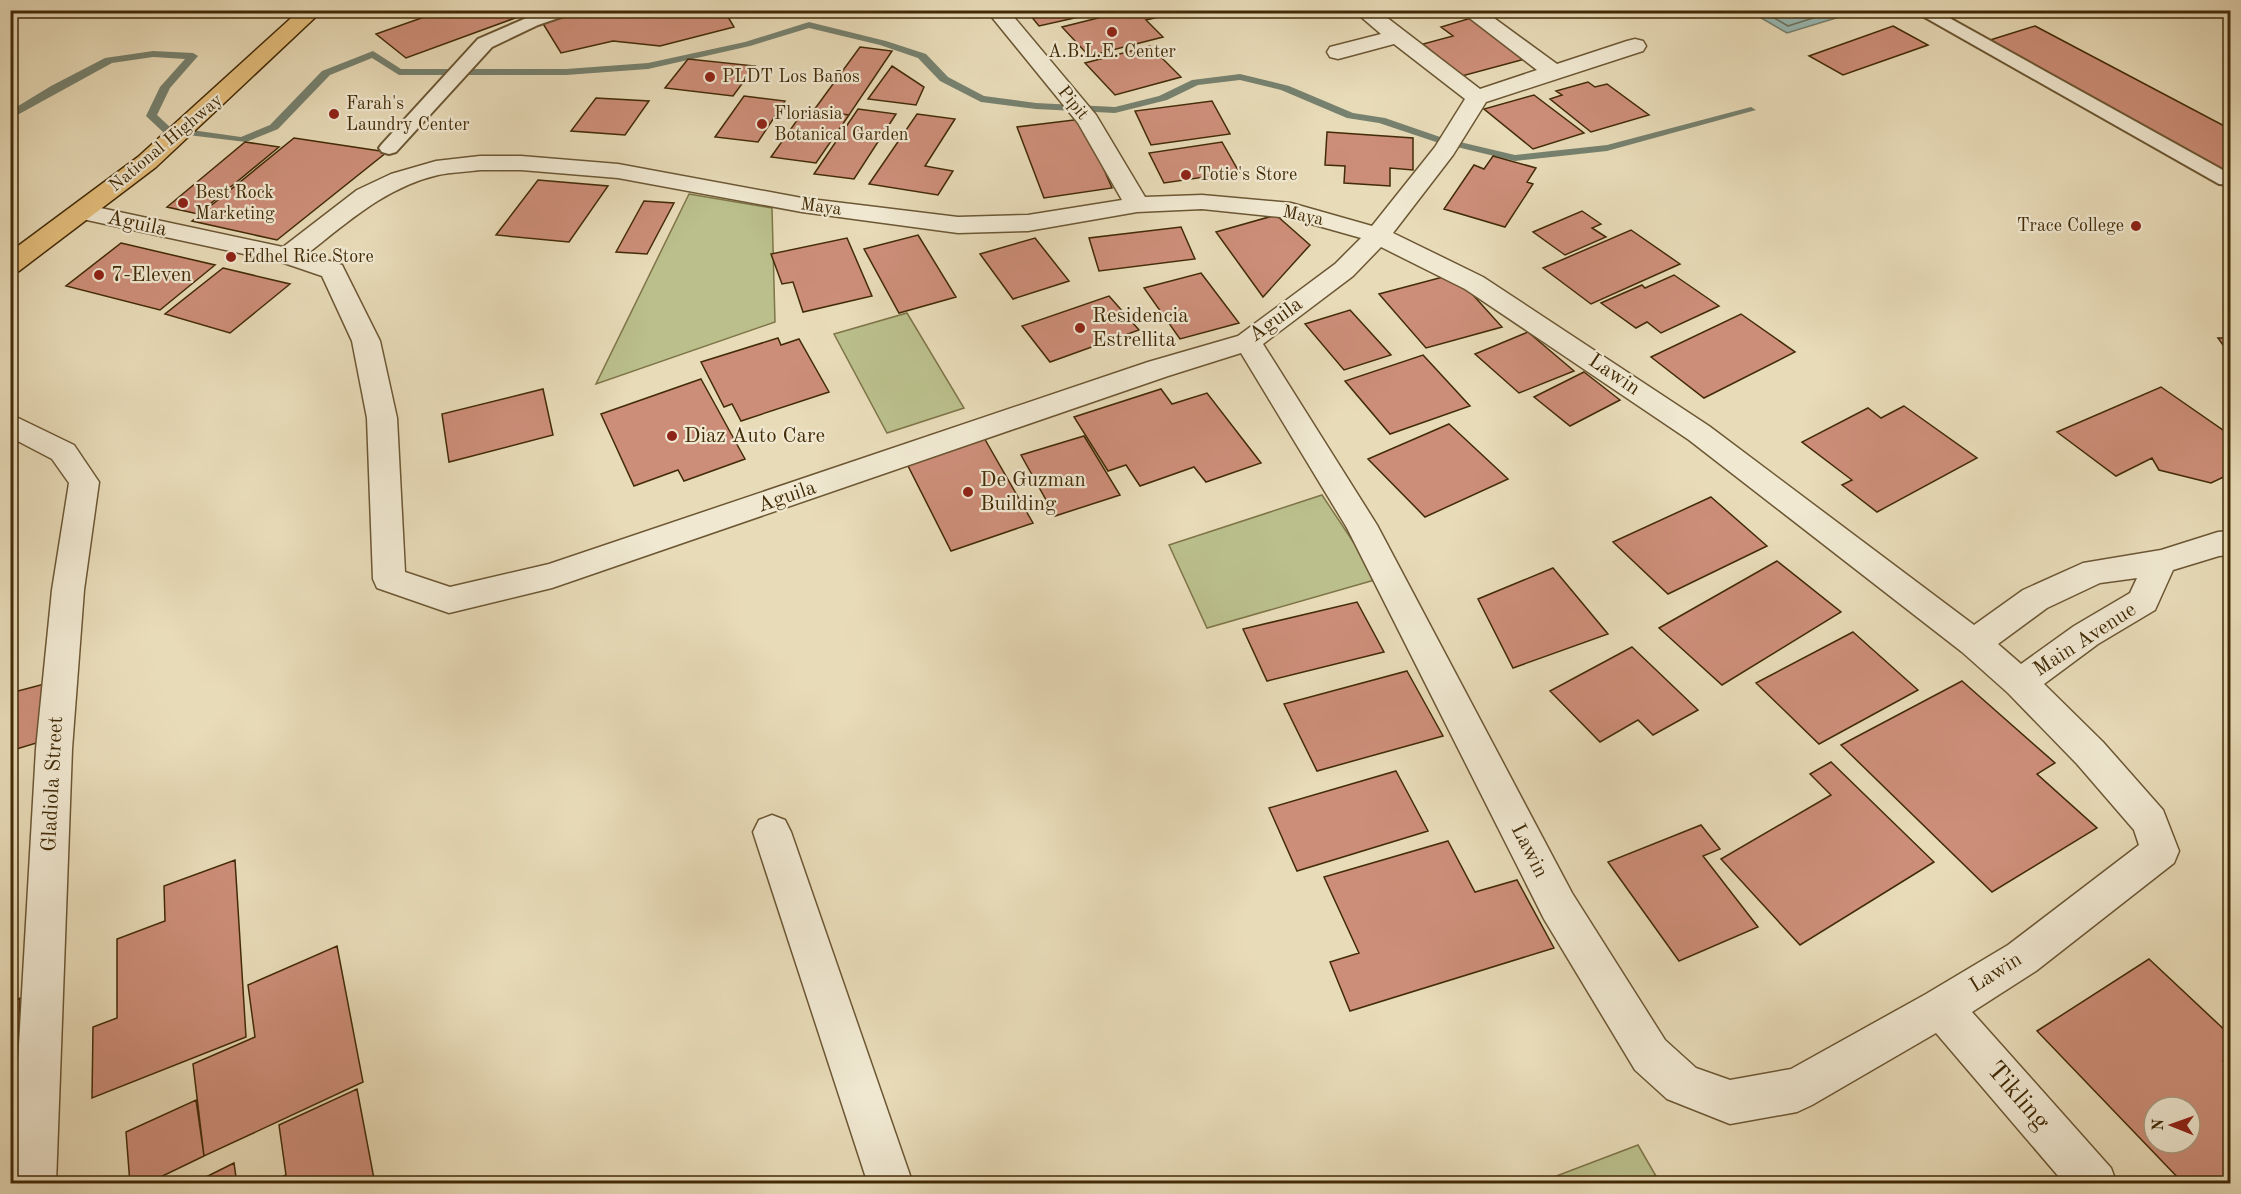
<svg xmlns="http://www.w3.org/2000/svg" width="2241" height="1194" viewBox="0 0 2241 1194" font-family="'Old Standard TT',serif">
	<style>
		.green { fill: #babf8b; stroke: #7e7549; stroke-width: 1.5 }
		.water { fill: #98bab5; stroke: #76816f; stroke-width: 1.5 }
		.lines { fill: none; stroke-linecap: round; stroke-linejoin: round }
		.shore { stroke: #6d725e; stroke-width: 1.5 }
		.stream { fill: #76816f; fill-rule: evenodd }
		.building { fill: #cd8e79; stroke: #422b07; stroke-width: 1.5; fill-rule: evenodd }
		.lane-casing { stroke: #6c5733; stroke-width: 4 }
		.street-casing { stroke: #6c5733; stroke-width: 3 }
		.primary-casing { stroke: #422b07; stroke-width: 3 }
		.lane { fill: #f0e8d1; fill-rule: evenodd }
		.street { fill: #f0e8d1; fill-rule: evenodd }
		.primary { fill: #e4be7c; fill-rule: evenodd }
		.poi-dot { fill: #8f2418; stroke: #f0e8d1; stroke-width: 2 }
		.labels { text-anchor: middle; dominant-baseline: central; stroke-width: 4.5; stroke-linejoin: round; paint-order: stroke }
		.far-poi-label { font-size: 18px; fill: #422b07; stroke: #f0e8d1; text-anchor: start }
		.far-street-label { font-size: 18px; fill: #422b07; stroke: #f0e8d1 }
		.street-label { font-size: 21px; fill: #422b07; stroke: #f0e8d1 }
		.poi-label { font-size: 21px; fill: #422b07; stroke: #f0e8d1; text-anchor: start }
		.near-street-label { font-size: 26px; fill: #422b07; stroke: #f0e8d1 }
	</style>
	<rect width="100%" height="100%" fill="#e8dbb8"/>
	<filter id="stains"><feTurbulence type="fractalNoise" baseFrequency=".00333" numOctaves="4"/><feColorMatrix values="0 0 0 0 .2 0 0 0 0 .09 0 0 0 0 .02 0 0 0 .5 -.17"/></filter>
	<radialGradient id="worn" r=".72"><stop offset=".6" stop-color="#630" stop-opacity="0"/><stop offset="1" stop-color="#630" stop-opacity=".3"/></radialGradient>
	<path class="green" d="M689 194 772 208 775 322 596 384Z
		M907 313 964 408 887 433 834 334Z
		M1322 495 1378 579 1207 628 1169 545Z
		M1638 1145 1660 1183H1538Z"/>
	<path class="water" d="M1749 11H1859L1787 33Z"/>
	<g class="lines">
		<path class="shore" d="M1761 10 1788 26 1838 10"/>
		<path class="stream" d="M809 22 886 41 926 54 948 77 984 96 1036 103 1115 107 1159 96 1192 80 1240 74 1289 86 1353 113 1385 118 1443 138 1515 155 1607 145 1751 107 1756 110 1607 151 1515 161 1436 142 1379 123 1347 118 1281 90 1240 80 1198 85 1167 100 1115 113 1036 109 981 102 940 81 918 58 880 45 809 28 750 46 648 69 566 75H399L372 58 330 75 278 129 246 142 163 132 146 116 160 87 185 59 153 57 112 63 10 119V111L51 86 105 58 153 51 193 53 198 56 170 88 157 115 170 127 241 137 270 125 322 71 373 51 401 69H566L648 63 745 42Z"/>
	</g>
	<path class="building" d="M444 10H537L406 58 376 34Z
		M596 10H724L734 27 660 46 613 41 561 53 542 22Z
		M1026 10H1074L1079 17 1039 26Z
		M1130 10H1162L1167 15 1146 20 1163 37 1089 56 1062 27Z
		M1471 18 1525 59 1462 76 1423 44 1453 36 1441 27Z
		M1893 26 1928 45 1843 75 1809 56Z
		M2035 26 2230 129V176L1987 41Z
		M1150 46 1181 77 1115 95 1085 63Z
		M860 47 892 51 849 115 814 110Z
		M688 59 755 66 733 96 665 88Z
		M892 66 924 87 916 105 868 99Z
		M1588 82 1595 87 1607 84 1649 115 1591 132 1550 99 1562 95 1556 91Z
		M1534 95 1584 133 1533 149 1484 109Z
		M744 96 785 101 758 142 715 137Z
		M596 98 649 101 625 135 571 131Z
		M1212 101 1230 134 1151 145 1135 111Z
		M805 109 849 115 816 163 771 157Z
		M858 109 896 114 854 179 814 174Z
		M917 114 955 119 925 166 953 171 938 195 869 184Z
		M1082 119 1112 188 1044 198 1017 127Z
		M1327 132 1413 138V170L1390 168V186L1344 183 1345 166 1325 165Z
		M294 138 387 152 277 240 192 221Z
		M245 142 279 147 198 214 167 207Z
		M1222 142 1239 172 1164 183 1149 153Z
		M1493 156 1536 168 1527 182 1533 184 1505 227 1444 209 1474 165 1484 169Z
		M538 180 608 186 569 242 496 235Z
		M644 201 674 203 647 254 616 252Z
		M1582 211 1601 224 1592 228 1606 237 1565 255 1533 232Z
		M1276 215 1310 245 1263 297 1216 232Z
		M1181 227 1195 259 1099 271 1089 238Z
		M1631 230 1680 264 1591 304 1543 268Z
		M918 235 956 297 899 313 864 249Z
		M847 238 872 296 803 312 793 282 782 284 771 254Z
		M1035 238 1069 281 1013 299 980 254Z
		M121 243 215 265 160 310 66 286Z
		M223 268 290 284 230 333 165 314Z
		M1201 273 1239 323 1180 339 1144 288Z
		M1454 274 1502 327 1426 348 1379 294Z
		M1674 275 1719 306 1661 333 1647 322 1636 328 1601 303 1642 285 1645 288Z
		M1109 296 1139 330 1050 362 1022 326Z
		M1350 310 1391 355 1344 370 1305 324Z
		M1741 314 1795 352 1704 398 1651 357Z
		M1528 332 1574 371 1519 393 1475 354Z
		M778 338 781 345 799 339 829 392 741 421 732 404 724 407 701 362Z
		M2218 338H2230V355Z
		M1423 355 1470 406 1390 434 1345 381Z
		M1584 372 1620 400 1570 426 1534 397Z
		M701 379 745 459 684 481 678 470 634 486 601 414Z
		M2161 387 2230 435V474L2211 483 2159 470 2152 458 2116 476 2057 432Z
		M543 389 553 435 449 462 442 414Z
		M1161 389 1172 404 1207 393 1261 463 1206 482 1194 467 1140 486 1126 465 1108 471 1074 417Z
		M1904 406 1977 458 1877 512 1842 485 1852 480 1802 442 1868 408 1881 418Z
		M1449 424 1508 479 1425 517 1368 459Z
		M983 436 1033 523 951 551 905 460Z
		M1084 436 1120 495 1055 516 1021 455Z
		M1711 497 1767 546 1668 594 1613 542Z
		M1777 561 1841 612 1722 685 1659 628Z
		M1553 568 1608 634 1513 668 1478 599Z
		M1357 602 1384 652 1267 681 1243 629Z
		M1853 632 1918 690 1819 744 1756 683Z
		M1632 647 1698 710 1653 735 1638 720 1600 742 1550 691Z
		M1407 671 1443 736 1317 771 1284 704Z
		M1962 681 2055 763 2037 774 2097 828 1992 892 1841 745Z
		M52 682 43 741 10 751V693Z
		M1831 762 1934 862 1800 945 1721 859 1831 795 1810 774Z
		M1396 771 1428 831 1297 871 1269 808Z
		M1701 825 1720 849 1703 856 1758 927 1679 961 1608 862Z
		M1448 841 1475 892 1517 880 1554 948 1350 1011 1330 962 1359 953 1324 877Z
		M235 860 246 1037 92 1098 93 1027 117 1018V939L165 921 164 886Z
		M337 946 363 1082 204 1156 193 1064 255 1037 248 985Z
		M2149 959 2230 1035V1056L2223 1061 2230 1069V1184H2184L2037 1031ZM2154 1107H2190V1143H2154Z
		M20 998 18 1059 10 1062V1002Z
		M357 1089 375 1184H267L286 1175 279 1125Z
		M196 1100 204 1156 146 1184H130L126 1132Z
		M234 1163 237 1184H192Z"/>
	<g class="lines">
		<defs>
			<path id="lane" d="M545 10H573L570 14 538 25 492 47 396 152 389 154 382 152 379 148 382 144 478 39Z
				M1912 10H1935L2230 174V185L2219 184Z"/>
			<path id="street" d="M986 10H1008L1096 115 1145 197 1202 195 1291 203 1372 226 1435 147 1465 99 1394 44 1338 59 1330 57 1327 52 1330 47 1381 34 1353 10H1377L1480 89 1537 70 1459 10H1483L1557 64 1627 41 1635 39 1643 41 1646 46 1643 51 1486 102 1453 155 1393 233 1483 277 1709 426 1974 625 2023 590 2083 563 2161 550 2218 532 2230 531V555L2219 556 2173 570 2155 610 2098 644 2044 684 2103 742 2163 810 2179 851 2174 863 2036 971 1972 1012 2111 1168 2117 1184H2065L1936 1033 1812 1105 1797 1112 1730 1124 1667 1099 1635 1070 1544 919 1347 528 1241 353 1168 376 552 588 449 613 377 588 373 579 367 418 352 341 322 276 281 262 73 217 69 212 73 207 82 204 283 247 357 190 391 174 436 161 480 156H521L618 164 802 198 958 217 1028 215 1122 200 1078 123ZM480 170H521L618 178 802 212 958 233 1028 231 1137 212 1202 209 1290 218 1361 238 1335 264 1238 336 1148 362 549 564 450 587 405 572 397 418 380 341 342 265 307 254C348 222 386 187 438 175 452 172 466 172 480 170ZM1381 247 1465 289 1689 440 1962 652 2008 693 2077 764 2134 830 2139 845 2008 945 1926 994 1791 1069 1730 1080 1696 1068 1665 1040 1572 893 1377 525 1263 344 1353 276ZM2137 578 2130 593 2074 626 2021 664 1998 644 2047 608 2100 583Z
				M10 414 74 445 99 482 84 590 72 749 56 1184H11L36 749 52 590 69 483 52 459 10 437Z
				M772 815 785 820 791 832 913 1184H868L753 832 759 820Z"/>
			<path id="primary" d="M300 10H323L156 167 19 271 10 273V252L138 157Z"/>
		</defs>
		<use href="#lane" class="lane-casing"/>
		<use href="#street" class="street-casing"/>
		<use href="#primary" class="primary-casing"/>
		<use href="#lane" class="lane"/>
		<use href="#street" class="street"/>
		<use href="#primary" class="primary"/>
	</g>
	<g class="poi-dot">
		<circle cx="1112" cy="32" r="6"/>
		<circle cx="710" cy="77" r="6"/>
		<circle cx="334" cy="114" r="6"/>
		<circle cx="762" cy="124" r="6"/>
		<circle cx="1186" cy="175" r="6"/>
		<circle cx="183" cy="203" r="6"/>
		<circle cx="2136" cy="226" r="6"/>
		<circle cx="231" cy="257" r="6"/>
		<circle cx="99" cy="275" r="6"/>
		<circle cx="1080" cy="328" r="6"/>
		<circle cx="672" cy="436" r="6"/>
		<circle cx="968" cy="492" r="6"/>
	</g>
	<g class="labels">
		<g class="far-poi-label">
			<text x="1112" y="52" text-anchor="middle">A.B.L.E. Center</text>
			<text x="722" y="77">PLDT Los Baños</text>
			<text x="346" y="104">Farah's<tspan x="346" dy="21">Laundry Center</tspan></text>
			<text x="774" y="114">Floriasia<tspan x="774" dy="21">Botanical Garden</tspan></text>
			<text x="1198" y="175">Totie's Store</text>
			<text x="195" y="193">Best Rock<tspan x="195" dy="21">Marketing</tspan></text>
			<text x="2124" y="226" text-anchor="end">Trace College</text>
			<text x="243" y="257">Edhel Rice Store</text>
		</g>
		<g class="far-street-label">
			<text transform="translate(1073 103) rotate(51)">Pipit</text>
			<text transform="translate(166 143) rotate(-40)">National Highway</text>
			<text transform="translate(821 207) rotate(8)">Maya</text>
			<text transform="translate(1303 216) rotate(12)">Maya</text>
		</g>
		<g class="street-label">
			<text transform="translate(137 224) rotate(12)">Aguila</text>
			<text transform="translate(1276 320) rotate(-36)">Aguila</text>
			<text transform="translate(1614 375) rotate(34)">Lawin</text>
			<text transform="translate(787 497) rotate(-19)">Aguila</text>
			<text transform="translate(2085 640) rotate(-33)">Main Avenue</text>
			<text transform="translate(53 784) rotate(-87)">Gladiola Street</text>
			<text transform="translate(1529 851) rotate(63)">Lawin</text>
			<text transform="translate(1996 973) rotate(-32)">Lawin</text>
		</g>
		<g class="poi-label">
			<text x="111" y="275">7-Eleven</text>
			<text x="1092" y="316">Residencia<tspan x="1092" dy="24">Estrellita</tspan></text>
			<text x="684" y="436">Diaz Auto Care</text>
			<text x="980" y="480">De Guzman<tspan x="980" dy="24">Building</tspan></text>
		</g>
		<g class="near-street-label">
			<text transform="translate(2018 1096) rotate(49)">Tikling</text>
		</g>
	</g>
	<rect width="2241" height="1194" fill="none" stroke="#e8dbb8" stroke-width="36"/>
	<rect x="12" y="12" width="2217" height="1170" fill="none" stroke="#422b07" stroke-width="3"/>
	<rect x="18" y="18" width="2205" height="1158" fill="none" stroke="#422b07" stroke-width="1.5"/>
	<g transform="translate(2172 1125) rotate(271)"><circle r="28" fill="#f0e8d1" stroke="#aa9c80" stroke-width="1.5"/>
	<path d="M0-4.5L10 22L0 15L-10 22Z" fill="#8f2418"/>
	<text y="-9" font-size="16" font-weight="bold" text-anchor="middle" fill="#422b07">N</text>
	</g>
	<rect width="100%" height="100%" filter="url(#stains)"/>
	<rect width="100%" height="100%" fill="url(#worn)"/>
</svg>
